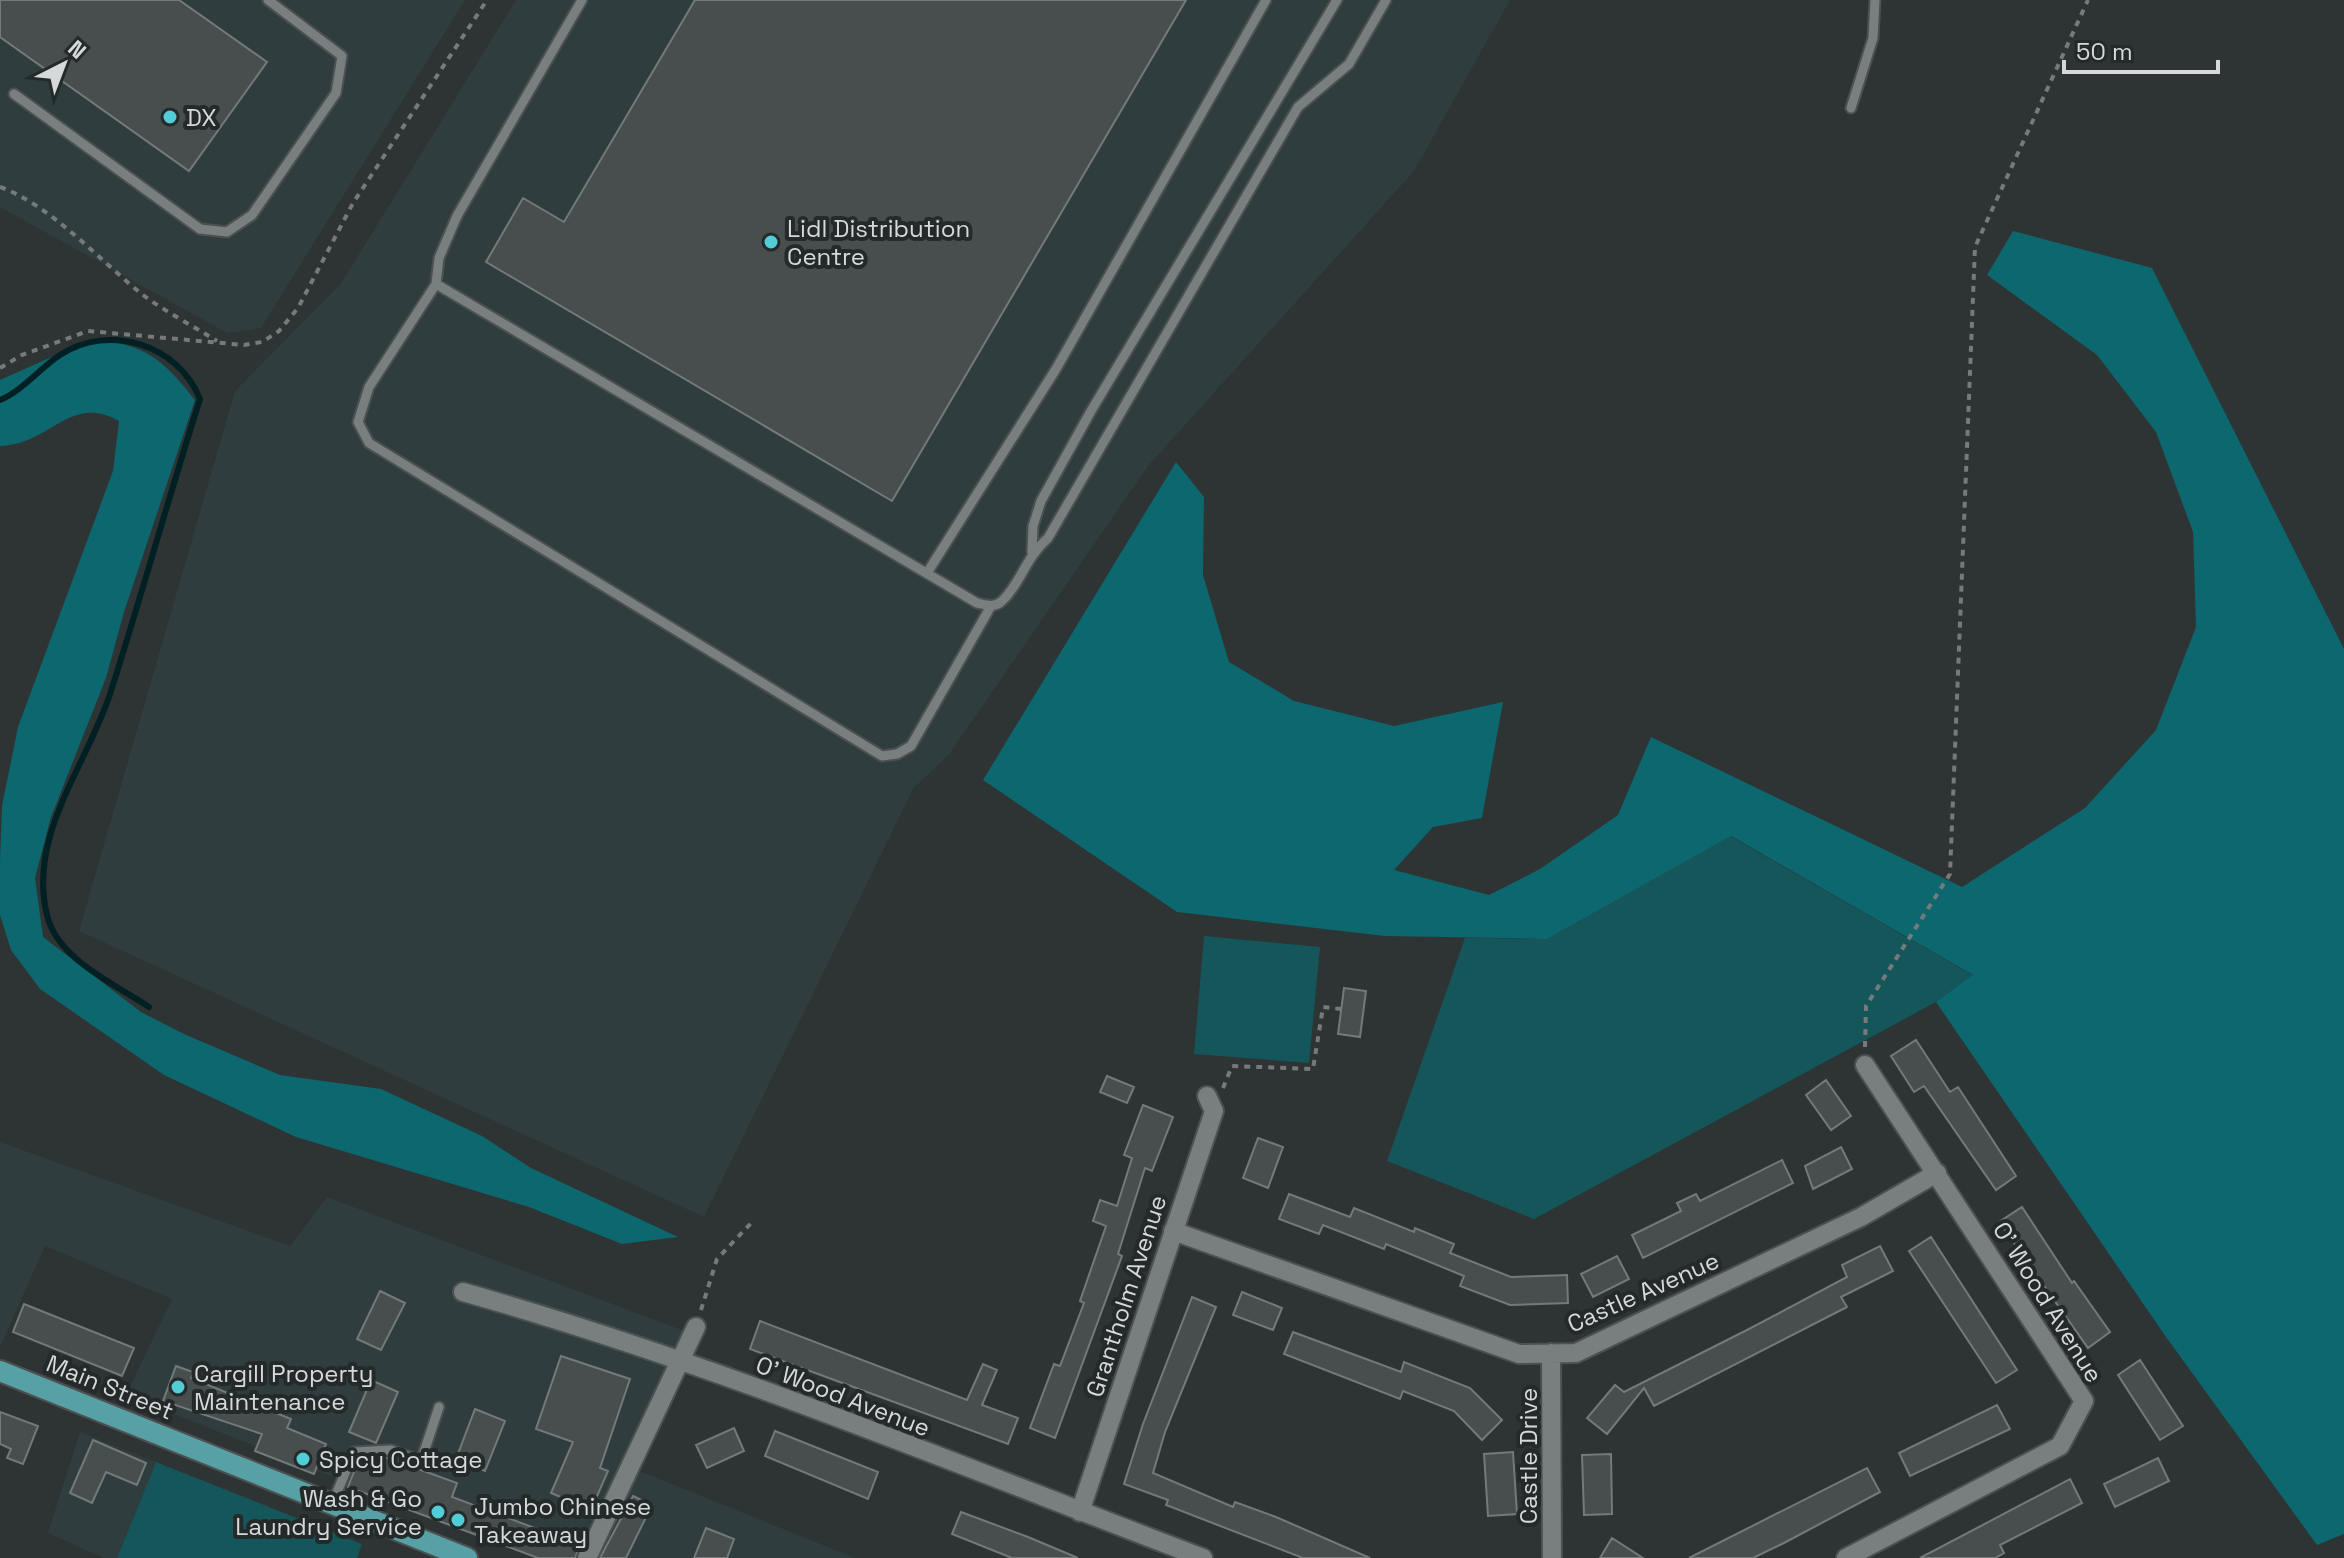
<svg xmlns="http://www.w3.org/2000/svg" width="2344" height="1558" viewBox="0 0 2344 1558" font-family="'Space Grotesk',sans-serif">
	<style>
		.built { fill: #303d3e }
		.green { fill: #15565b }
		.forest { fill: #0d676e }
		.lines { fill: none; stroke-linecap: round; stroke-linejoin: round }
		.stream { stroke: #002023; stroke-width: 6 }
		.building { fill: #484d4d; stroke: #74797a; stroke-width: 2 }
		.lane-casing { stroke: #4c5050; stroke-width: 13 }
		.street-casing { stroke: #4c5050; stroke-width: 22 }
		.primary-casing { stroke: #4c5050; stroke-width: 24 }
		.path { stroke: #767a7a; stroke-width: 4; stroke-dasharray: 6 6; stroke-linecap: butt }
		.lane { stroke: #797f7f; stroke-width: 9 }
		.street { stroke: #797f7f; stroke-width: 18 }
		.primary { stroke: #57a0a6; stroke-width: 20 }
		.poi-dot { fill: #52ccd6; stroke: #242929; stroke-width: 3 }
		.labels { text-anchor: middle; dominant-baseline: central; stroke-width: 8; stroke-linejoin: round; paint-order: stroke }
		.poi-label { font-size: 24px; fill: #d6d9d9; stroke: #242929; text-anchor: start }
		.street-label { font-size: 24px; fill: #d6d9d9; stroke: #242929 }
	</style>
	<rect width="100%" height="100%" fill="#2e3333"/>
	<path class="built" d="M0 0H465L261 328 227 333 0 207Z
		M516 0H1510L1414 171 1148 466 950 753 913 789 704 1217 79 931 235 391 340 285Z
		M0 1142 290 1246 327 1197 703 1338 637 1470 855 1558H537L126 1395 172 1299 45 1246 0 1347Z
		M80 1432 156 1462 117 1558H103L48 1533Z"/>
	<path class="green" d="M1730 836 1974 976 1936 1002 1534 1219 1387 1161 1465 938 1547 939Z
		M1204 936 1320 947 1309 1063 1194 1054Z
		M156 1462 362 1544 357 1558H117Z"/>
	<path class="forest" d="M2013 231 2152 268 2344 649V1534L2317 1545 2166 1337 1936 1002 1973 975 1731 836 1547 939 1385 936 1177 912 983 780 1176 462 1204 497 1203 575 1229 662 1294 701 1394 726 1503 702 1482 818 1433 827 1394 870 1489 895 1540 869 1618 815 1651 737 1962 887 2085 808 2156 730 2196 627 2193 532 2156 432 2097 355 1987 275Z
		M92 339C146 345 162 358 195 400L124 612 106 678 51 817 35 878 43 937 141 1012 184 1034 280 1075 381 1089 482 1136 531 1168 678 1237 622 1244 529 1207 296 1137 164 1075 40 989 11 950 0 915V861L2 806 18 727 113 471 119 421C70 393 50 445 0 446V380Z"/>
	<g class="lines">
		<path class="stream" d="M0 400C22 391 40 368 60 355 109 323 178 344 200 399 169 496 142 594 111 691 88 764 27 835 47 915 57 959 115 984 149 1007"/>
	</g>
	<path class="building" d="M0 0H179L267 62 189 171 0 37Z
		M695 0H1186L892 501 486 262 523 198 564 222Z
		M1344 988 1366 991 1360 1037 1338 1034Z
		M1916 1040 1950 1092 1958 1087 2016 1176 1996 1190 1924 1086 1914 1092 1891 1056Z
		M1107 1076 1134 1087 1127 1103 1100 1092Z
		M1826 1080 1851 1116 1831 1130 1806 1095Z
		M1143 1105 1173 1117 1152 1171 1145 1168 1118 1254 1122 1256 1055 1438 1030 1428 1054 1364 1060 1366 1084 1303 1080 1301 1106 1226 1093 1221 1100 1200 1117 1206 1132 1158 1124 1155Z
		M1258 1138 1283 1147 1268 1188 1243 1178Z
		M1841 1147 1852 1169 1813 1189 1805 1166Z
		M1782 1160 1793 1183 1643 1258 1632 1235 1681 1211 1677 1203 1696 1194 1700 1201Z
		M1289 1194 1350 1217 1354 1208 1414 1232 1415 1228 1454 1244 1450 1253 1511 1277 1567 1275 1568 1303 1510 1305 1460 1286 1464 1276 1386 1244 1384 1249 1323 1225 1319 1234 1279 1219Z
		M2022 1207 2072 1283 2074 1281 2110 1332 2088 1348 1999 1222Z
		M1931 1237 2017 1370 1996 1383 1909 1251Z
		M1880 1246 1893 1271 1841 1297 1847 1307 1654 1406 1644 1388 1607 1434 1587 1418 1615 1385 1624 1392 1747 1330 1847 1277 1842 1265Z
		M1617 1256 1629 1279 1593 1297 1581 1274Z
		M380 1291 405 1303 381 1350 357 1339Z
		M1242 1292 1282 1308 1273 1330 1233 1315Z
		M1192 1297 1216 1307 1165 1432 1153 1473 1233 1507 1235 1502 1276 1517 1370 1558H1303L1166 1505 1168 1500 1124 1484 1143 1424Z
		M24 1304 134 1348 122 1376 13 1332Z
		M760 1321 967 1400 983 1364 997 1370 982 1405 1018 1418 1008 1444 750 1349Z
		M1293 1332 1401 1372 1404 1362 1470 1388 1502 1420 1482 1440 1454 1411 1403 1391 1400 1399 1284 1354Z
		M561 1356 630 1379 600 1468 608 1471 591 1510 551 1493 573 1442 536 1429Z
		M2140 1360 2183 1426 2160 1440 2118 1375Z
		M176 1366 193 1372 191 1378 291 1419 287 1428 326 1444 314 1474 255 1451 262 1434 163 1401Z
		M371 1380 398 1392 376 1443 349 1432Z
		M1997 1405 2010 1429 1910 1476 1899 1453Z
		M475 1409 505 1421 485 1471 456 1459Z
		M0 1412 38 1426 23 1464 7 1458 11 1449 0 1444Z
		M734 1428 744 1451 707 1468 696 1445Z
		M775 1431 878 1472 868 1499 765 1456Z
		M93 1440 146 1463 137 1485 106 1472 92 1503 70 1493Z
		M1513 1452 1517 1514 1488 1516 1484 1454Z
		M1611 1454 1612 1514 1584 1515 1582 1455Z
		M388 1458 457 1483 452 1497 580 1545 575 1558H538L348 1487 359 1459Z
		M2158 1458 2169 1481 2115 1507 2104 1484Z
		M1867 1468 1880 1492 1784 1543 1753 1558H1689Z
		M2070 1479 2082 1503 2000 1545 2004 1553 1995 1558H1920Z
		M633 1496 652 1505 626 1558H600Z
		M961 1512 1028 1537 1078 1558H1012L952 1534Z
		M706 1528 734 1539 727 1558H694Z
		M1612 1538 1643 1558H1600Z"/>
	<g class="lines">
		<defs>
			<path id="lane" d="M582 0 457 216 439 258 436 284 369 387 358 422 369 443 882 756 897 754 911 746 991 606
				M14 94 200 229 227 232 252 215 336 93 342 56 268 0
				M1851 108 1873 38 1875 0
				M436 284 977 603C986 605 995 608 1002 601 1020 585 1025 558 1048 538L1298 107 1349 64 1386 0
				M1032 552 1033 526 1041 501 1091 411 1337 0
				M927 573 1056 369 1266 0
				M332 1504 354 1452 391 1450 421 1461 439 1407"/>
			<path id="street" d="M1173 1231 1519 1354 1576 1353 1861 1217 1937 1173
				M463 1292C715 1363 958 1465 1203 1558
				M1551 1353 1552 1558
				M1080 1512 1214 1111 1207 1096
				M587 1558 696 1327
				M1846 1558 2060 1446 2084 1401 1865 1065"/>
			<path id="primary" d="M0 1371 467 1558"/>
		</defs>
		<use href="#lane" class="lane-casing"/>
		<use href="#street" class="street-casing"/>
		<use href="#primary" class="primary-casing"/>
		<path class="path" d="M0 187C51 205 100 261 143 295 166 312 193 326 217 341
			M0 368 22 355 88 331 244 345 262 342 279 331 298 308 353 203 487 0
			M1865 1047 1866 1006 1950 874 1975 247 2088 0
			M1223 1088 1232 1066 1313 1069 1323 1007 1341 1009
			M701 1310 717 1259 754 1220"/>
		<use href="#lane" class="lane"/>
		<use href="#street" class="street"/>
		<use href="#primary" class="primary"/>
	</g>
	<g class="poi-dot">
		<circle cx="170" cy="117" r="8"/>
		<circle cx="771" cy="242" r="8"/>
		<circle cx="178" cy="1387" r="8"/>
		<circle cx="303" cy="1459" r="8"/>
		<circle cx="438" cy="1512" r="8"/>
		<circle cx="458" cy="1520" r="8"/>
	</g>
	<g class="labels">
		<g class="poi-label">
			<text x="186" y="117">DX</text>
			<text x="787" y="228">Lidl Distribution<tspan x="787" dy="28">Centre</tspan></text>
			<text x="194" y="1373">Cargill Property<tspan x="194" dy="28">Maintenance</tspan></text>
			<text x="319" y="1459">Spicy Cottage</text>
			<text x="422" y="1498" text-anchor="end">Wash &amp; Go<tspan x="422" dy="28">Laundry Service</tspan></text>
			<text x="474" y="1506">Jumbo Chinese<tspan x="474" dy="28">Takeaway</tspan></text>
		</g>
		<g class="street-label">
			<text transform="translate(1643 1292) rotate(-24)">Castle Avenue</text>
			<text transform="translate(1126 1296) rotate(-72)">Grantholm Avenue</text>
			<text transform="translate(2048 1302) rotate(58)">O' Wood Avenue</text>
			<text transform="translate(110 1387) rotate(22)">Main Street</text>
			<text transform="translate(843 1396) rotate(21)">O' Wood Avenue</text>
			<text transform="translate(1528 1456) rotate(-90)">Castle Drive</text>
		</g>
	</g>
	<g transform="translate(64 64) rotate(42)" stroke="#242929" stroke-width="6" paint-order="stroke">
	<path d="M0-6L14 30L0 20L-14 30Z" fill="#d6d9d9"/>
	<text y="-12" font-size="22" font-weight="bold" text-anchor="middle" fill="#d6d9d9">N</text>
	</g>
	<path d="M2064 60v12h154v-12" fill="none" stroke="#d6d9d9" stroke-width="4"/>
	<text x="2076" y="60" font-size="24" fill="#d6d9d9" stroke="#242929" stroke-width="6" paint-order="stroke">50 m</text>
</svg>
